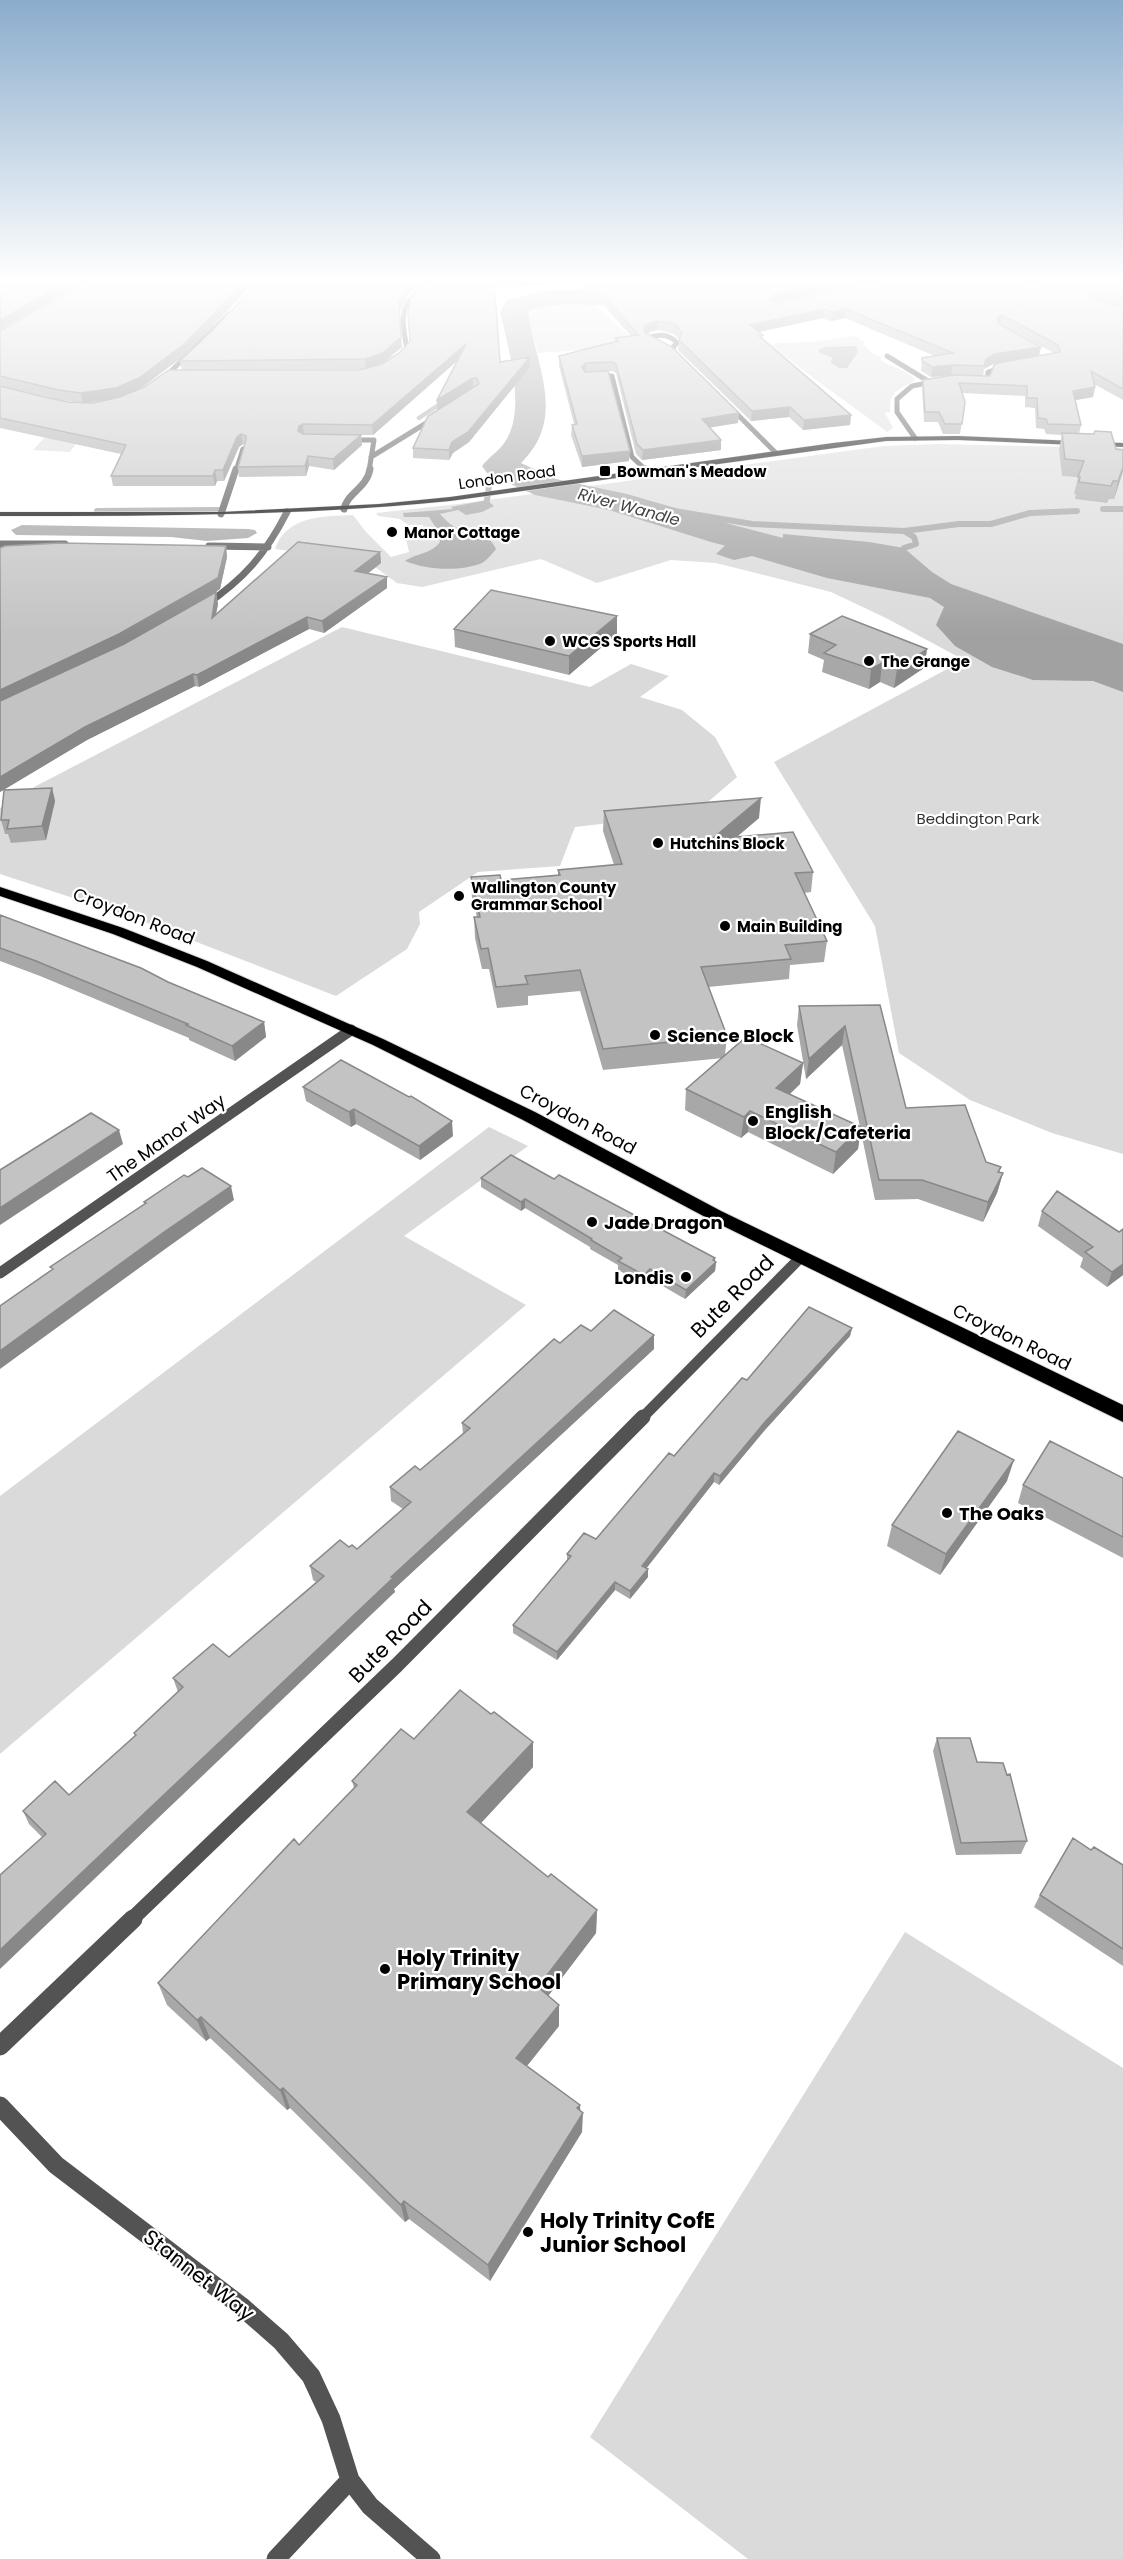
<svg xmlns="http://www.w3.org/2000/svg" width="1123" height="2559" viewBox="0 0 1123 2559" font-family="Poppins,sans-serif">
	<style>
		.green { fill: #dadada }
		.water { fill: #a1a1a1 }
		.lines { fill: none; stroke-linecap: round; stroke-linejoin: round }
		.stream-far1 { stroke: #a1a1a1; stroke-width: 4.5 }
		.stream { stroke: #a1a1a1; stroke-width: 6 }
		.river { fill: #a1a1a1; fill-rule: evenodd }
		.primary-casing { stroke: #dbdbdb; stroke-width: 1 }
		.highway-casing { stroke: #dbdbdb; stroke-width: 2 }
		.street-far4 { stroke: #535353; stroke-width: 5 }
		.street-far3 { stroke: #535353; stroke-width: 7 }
		.street-far2 { stroke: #535353; stroke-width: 11 }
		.street-far1 { stroke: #535353; stroke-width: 15 }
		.street { stroke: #535353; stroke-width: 19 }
		.primary { fill: #000; fill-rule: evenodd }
		.highway { fill: #000; fill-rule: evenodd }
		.wall { fill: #a8a8a8; fill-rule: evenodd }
		.shaded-wall { fill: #888 }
		.building { fill: #c3c3c3; stroke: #888; stroke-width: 1.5 }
		.poi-dot { fill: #000; stroke: #fff; stroke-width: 2 }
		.labels { text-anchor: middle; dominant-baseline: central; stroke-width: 4.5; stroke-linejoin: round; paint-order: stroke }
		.far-poi-label { font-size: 15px; font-weight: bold; fill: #000; stroke: #fff; text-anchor: start }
		.far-street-label { font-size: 15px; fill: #000; stroke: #fff }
		.far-park-label { font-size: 15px; fill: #313131; stroke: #fff }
		.far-water-label { font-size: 16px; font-style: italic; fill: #424242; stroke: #fff }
		.street-label { font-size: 18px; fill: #000; stroke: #fff }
		.poi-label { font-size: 18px; font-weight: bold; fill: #000; stroke: #fff; text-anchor: start }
		.near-street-label { font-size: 21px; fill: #000; stroke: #fff }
		.near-poi-label { font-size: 21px; font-weight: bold; fill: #000; stroke: #fff; text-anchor: start }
	</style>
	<rect width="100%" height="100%" fill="#fff"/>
	<path class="green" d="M590 300C608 315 624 336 645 345L538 353 526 309 528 306 542 302Z
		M855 336 865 342 863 344 872 353 882 357 880 360C891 367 909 370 915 380 899 390 889 391 890 412L885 413 893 428 887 432C849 403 809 376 772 346L776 343 812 342Z
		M54 427 87 429 70 452 33 450Z
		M939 444 1123 448V1154L1052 1133 970 1100 899 1053 875 926 774 762 964 660 886 618 831 592 716 563 671 560 597 583 541 559 422 587 397 583 368 562 358 559 275 549C286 516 323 516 353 515L366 532 391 557 409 552 406 539 424 537 423 525H408L400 519 378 516 376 513 458 504 883 446Z
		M342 627 590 687 631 664 669 676 640 697 682 710 715 737 737 777 695 813 575 827 560 866 478 872 419 912 420 924 407 949 336 996 137 919 0 874V808L36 786Z
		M489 1127 528 1146 404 1236 526 1305 0 1754V1496Z
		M905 1932 1123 2068V2559H748L590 2437Z"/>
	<path class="water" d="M856 346 858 352 847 368H839L830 362 833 358 820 353 818 350 825 347Z
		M487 500 494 506 482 512 466 515 458 510 440 514C444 518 450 525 455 527 471 533 488 531 496 549 492 554 487 560 482 563 460 572 427 570 405 561 417 553 431 554 440 542L438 531 429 517H404L403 513 453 509 451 507Z
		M22 525 248 529 255 530 257 533 248 538 207 541 171 537 16 535 11 530Z
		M749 533 755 537 783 538V534L869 542 904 548 932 572 951 584 1123 644V692L1093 681 1033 680 992 667 955 646 936 625 944 607 930 598 827 578 752 556 734 560 716 554 731 540 724 534Z"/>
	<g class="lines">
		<path class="stream-far1" d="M510 376 528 375
			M419 418 449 398
			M496 471 499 466"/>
		<path class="stream" d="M487 500 489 486 497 469
			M615 501 752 524 904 531 959 524H991L1030 513 1077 511
			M1103 509H1123
			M97 511 218 510
			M904 531 914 537 916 544 904 548"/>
		<path class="river" d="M693 279H739L735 285C695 296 654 303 611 305 584 306 554 301 528 311 535 365 568 417 521 463L556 479 627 494 737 526 822 548 828 556 822 564 809 567 711 542 609 510 535 495 487 473 482 466C489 457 499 451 505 442 527 410 508 347 500 312L507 300 550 290 623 288Z"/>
		<defs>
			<path id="primary" d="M958 436 1123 443V447L958 440 886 441 450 501C300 516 151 516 0 516V512H221L379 504 450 497 833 443 886 437Z"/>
			<path id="highway" d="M0 887 123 928 207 961 383 1039 535 1112 721 1211 1123 1405V1422L709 1219 523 1120 373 1045 197 967 113 934 0 896Z"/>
		</defs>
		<use href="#primary" class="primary-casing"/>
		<use href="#highway" class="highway-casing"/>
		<path class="street-far4" d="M655 344 647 338C658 334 669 333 677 343L673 347 674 352
			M887 356 928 381
			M399 358 407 348C398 307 404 298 440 279
			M594 376H612L632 457 647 471
			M162 380 229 314
			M979 381H987L988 372 1008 365
			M728 405 776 453
			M915 438 897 412V399L912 386 937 381
			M346 440H374L369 471
			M371 457 436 417
			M236 471 243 449"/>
		<path class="street-far3" d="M645 469 647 471
			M344 509C347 493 367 488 370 469
			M221 514 236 469
			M0 544H65
			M209 546 268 547
			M204 606C244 579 265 555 287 512"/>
		<path class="street-far2" d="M0 1273 351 1030
			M642 1418 801 1257"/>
		<path class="street-far1" d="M131 1920 397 1665 643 1417"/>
		<path class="street" d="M0 2046 133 1919
			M0 2106 56 2165 241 2306 281 2341 311 2376 331 2419 350 2480 370 2506 431 2559
			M276 2559 350 2480"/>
		<use href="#primary" class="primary"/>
		<use href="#highway" class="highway"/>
	</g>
	<path class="wall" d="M434 279H881L775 303 776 304 1062 288 1024 279H1123V307L1091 298 1123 307V400L1094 384 1095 387 1093 397 1075 400 1081 425 1079 434 1116 449 1123 450V471L1114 499H1109L1107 503 1075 499 1076 494H1074L1078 477 1062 476 1059 449 1062 435 1046 434 1044 429 1036 428 1035 408 1025 407V396L962 393 965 402 960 434H943L938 422H924L922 389 923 380 951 375 931 377 921 371 922 358 935 356 845 318 831 321 823 318 759 332 763 335V339L851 415 850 425 803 430 789 417 751 421 678 350 679 339 674 334 658 330 647 333 738 423 710 427 721 450 642 460 636 454 616 373 612 371 603 372 629 461 582 467 571 435 572 425 574 424 559 366V356L615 342V338L631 336 584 284 495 287 500 362 530 357V367L469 442 453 453 449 460 413 458V448L473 388 437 410V400L457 361 373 435H361L362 445 334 470 309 466 306 476 239 477 238 467 245 445 243 444 239 447 224 481H217L215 486H113L111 476 121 454 0 428V386L44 397 68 402H76L60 400 0 386V331L185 355 141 388 359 370 364 369 182 370 180 361 426 281 408 295 399 312 402 347 384 362 371 367 382 364 399 353 410 342ZM1000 324 1054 353 1039 356ZM1014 360 990 376H983L984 369 993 364ZM112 399 93 403H87Z
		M298 542 380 552 381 563 368 573 387 577V588L324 633 309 629 199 687 195 686 87 740 0 792V548L5 546 60 543 226 546 227 557 220 589 138 637 216 592 218 604 216 614Z
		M617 616V634L569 675 455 647 454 629Z
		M810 634 927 649 924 668 894 688 880 682 869 689 822 672 824 660 808 653Z
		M52 788 55 801 46 840 11 843 8 834H5L1 820Z
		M604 811 759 818 737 837 813 872 811 892 804 893 827 941 824 962 790 965 789 979 708 987 727 1036 725 1055 803 1063 800 1084 790 1094 860 1127 842 1045 806 1079 797 1025 799 1006 880 1005 906 1108 1000 1172 1003 1173 997 1193 983 1222 918 1199 875 1200 861 1132 858 1149 833 1174 748 1132 741 1138 685 1110 686 1089 723 1058 603 1070 580 991 528 996V1005L497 1008 489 969H482L475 938 474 917H477L472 898 471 877 501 880 558 875V870L614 865 603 831Z
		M0 915 264 1022 266 1037 235 1061 189 1040V1038L40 976 0 961Z
		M303 1087 453 1136 420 1160 356 1124 351 1127 306 1101Z
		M481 1178 554 1179 715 1258V1261L716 1262 715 1271 685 1299 649 1278 644 1284 618 1270V1265L590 1249V1247L525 1208 521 1211 481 1187Z
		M1042 1211 1119 1232 1123 1229V1275L1107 1287 1080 1267 1083 1258 1038 1226Z
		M852 1328 850 1336 764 1431 719 1485 714 1482 646 1568 648 1577 630 1599 615 1590 557 1660 513 1633V1625L567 1561V1554L596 1539 674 1456 747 1380Z
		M591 1331 654 1335V1349L394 1589 395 1592 42 1837 29 1824 23 1811 69 1795 135 1736 134 1733 178 1692 173 1678 229 1657 316 1582 313 1580 310 1566 349 1547 357 1549 403 1509 391 1501 390 1487 420 1470 463 1434 462 1423 560 1343Z
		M1123 1478V1558L1018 1503 1023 1485Z
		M1007 1481 940 1575 887 1546 892 1525Z
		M937 1738 977 1762 1027 1841 1021 1854 956 1855 933 1751Z
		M414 1739 533 1767 481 1823 548 1877 597 1910 596 1933 548 1996 559 2005V2026L527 2066 580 2105 582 2132 490 2281 409 2219 405 2222 290 2108 287 2110 210 2038 206 2041 167 2005 158 1983 299 1845 354 1788 352 1781Z
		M1091 1850 1123 1865V1966L1034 1907 1040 1895Z"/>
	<path class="shaded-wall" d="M72 279H89L0 330V320Z
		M248 279H258L185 355 141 388 118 398 83 403 81 393Z
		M417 279H430L408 295 399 313V303L407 286Z
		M843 279H881L773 303 770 299 774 294Z
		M1093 288 1091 297 1086 300 1087 291Z
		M824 309 823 318 749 334 750 325Z
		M846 309 845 318 831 321 832 312Z
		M1002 315 1000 324 996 327 997 318Z
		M658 321V330L644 334 643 341 645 325Z
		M401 337 402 347 384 362 366 369 365 359Z
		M466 344V353L373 435 372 425Z
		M1041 347 1039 356 993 364 984 369 983 376 986 359 995 354Z
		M530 357V367L469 442 453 453 449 460V450L452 442Z
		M586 363V372L582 377V367Z
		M953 365 951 375 931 377 932 367Z
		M473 378V388L437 410V400Z
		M1095 387 1093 397 1071 401 1073 391Z
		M790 407 789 417 751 421 752 411Z
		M739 413 738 423 701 429 702 419Z
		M851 415 850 425 803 430 804 420Z
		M303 424 304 434 298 431 299 426Z
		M241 434 243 444 239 447 224 481 223 470 237 437Z
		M361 435 362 445 334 470 333 459Z
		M721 440V450L642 460 643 450Z
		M630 451 629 461 582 467V456Z
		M308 456 309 466 306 476 305 466Z
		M1123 467V471L1114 499 1118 481Z
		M215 470 217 481 215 486 213 476Z
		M226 546 227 557 220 589 122 646 0 704V690Z
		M380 552 381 563 356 583 355 571Z
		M387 577V588L324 633 322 621Z
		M216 592 218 604 213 629 212 618Z
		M617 616V634L569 675V656Z
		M307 617 309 629 199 687 197 675Z
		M927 649 924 668 894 688 897 669Z
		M882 663 880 682 869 689 871 669Z
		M193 674 195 686 87 740 0 792V777L85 727Z
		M52 788 55 801 46 840 42 826Z
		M761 798 759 818 710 859 712 839Z
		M264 1022 266 1037 235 1061 232 1046Z
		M845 1026 842 1045 806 1079 809 1059Z
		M803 1063 800 1084 774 1109 776 1088Z
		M354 1109 356 1124 351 1127 349 1112Z
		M750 1111 748 1132 741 1138 744 1117Z
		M452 1121 453 1136 420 1160 419 1146Z
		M861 1127 858 1149 833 1174 836 1152Z
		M119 1130 123 1144 0 1225V1208Z
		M1003 1173 997 1193 983 1222 988 1202Z
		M231 1186 234 1200 168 1247 0 1369V1351L164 1232Z
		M525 1199V1208L521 1211V1202Z
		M715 1258V1263L716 1262 715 1271 685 1299 686 1290Z
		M1123 1264V1275L1107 1287 1112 1272Z
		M650 1269 649 1278 644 1284V1275Z
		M852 1328 850 1336 764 1431 719 1485 720 1476 765 1422Z
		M654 1335V1349L394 1589 395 1592 0 1969V1950L391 1577Z
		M1014 1460 1007 1481 940 1575 946 1554Z
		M714 1473V1482L642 1574V1566Z
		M648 1569V1577L630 1599V1591Z
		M615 1582V1590L557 1660V1652Z
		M533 1742V1767L469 1836 467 1812Z
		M597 1910 596 1933 539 2008 538 1987Z
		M559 2005V2026L517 2078 516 2058Z
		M201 2017 210 2038 206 2041 197 2020Z
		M283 2088 290 2108 287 2110 280 2090Z
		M580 2105V2118L583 2113 582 2132 490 2281 488 2265 577 2108Z
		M404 2201 409 2219 405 2222 401 2205Z"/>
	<path class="building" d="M0 279H72L0 320Z
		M91 279H248L183 345 139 378 116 388 81 393 58 390 0 376V331Z
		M261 279H417L407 286 399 303 401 337 383 353 365 359 180 361 211 332Z
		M434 279H494L500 362 530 357 468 432 452 442 449 450 413 448 428 416 479 384 477 378H473L437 400 466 344 372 425 303 424 299 426 298 431 303 434 361 435 333 459 308 456 305 466 238 467 246 440V436L241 434 237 437 223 470H215L213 476H111L126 445 0 418V386L44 397 68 402 93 403 120 397 144 387 169 370H359L382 364 399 353 410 341 408 313 411 298 421 287Z
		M587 279H843L774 294 770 299 776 304 887 279H1021L1062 289 1067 286 1064 280 1062 279H1123V297L1093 288 1087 291 1090 297 1123 307V389L1091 371 1095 387 1073 391 1081 425 1048 424 1046 419 1038 418 1037 398H1027V386L959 383 965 402 962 424H945L939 412H925L923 380 953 375 990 376 994 365 998 363 1060 352 1058 345 1002 315 997 318 999 324 1041 347 995 354 986 359 984 366 953 365 932 367 922 361V358L953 353 846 309 832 312 824 309 750 325 763 335 759 336 851 415 804 420 790 407 752 411 679 340 682 333 675 324 658 321 645 325 644 332 672 347 739 413 702 419 721 440 643 450 637 444 616 364 612 362 586 363 582 367 585 372 608 371 630 451 582 456 572 425 577 424 559 356 618 341 615 338 639 335Z
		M1095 431 1111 432 1116 449 1123 450V467L1118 481H1113L1111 486 1079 482 1080 477H1078L1084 461 1065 459 1062 433 1094 434Z
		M298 542 380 552 355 571 387 577 322 621 307 617 197 675 193 674 85 727 0 777V701L124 644 216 592 212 618Z
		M60 543 226 546 218 578 119 634 0 690V548L5 546Z
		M491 590 617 616 569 656 454 629Z
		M842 616 927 649 897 669 882 663 871 669 824 653 836 645 810 634Z
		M52 788 42 826 7 829 9 820H1L4 790Z
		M761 798 712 839 793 832 813 872 795 873 827 941 785 945 791 959 701 967 727 1036 603 1049 580 970 525 976 528 984 496 987 488 948 481 949 474 917H480L471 877 500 875 501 880 560 875 558 870 622 864 604 811Z
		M0 915 141 968 168 982 264 1022 232 1046 186 1025 188 1024 36 961 0 948Z
		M880 1005 906 1108 965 1105 986 1162 1001 1167 998 1172 1003 1173 988 1202 922 1180H879L845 1026 809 1059 799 1006Z
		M746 1037 803 1063 776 1088 861 1127 836 1152 750 1111 744 1117 686 1089Z
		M341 1060 409 1097 411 1096 452 1121 419 1146 354 1109 349 1112 303 1087Z
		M91 1113 119 1130 0 1208V1170Z
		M511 1155 554 1179 559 1175 715 1258 713 1260 716 1262 686 1290 650 1269 644 1275 618 1261 622 1258 591 1240 592 1239 525 1199 521 1202 481 1178Z
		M202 1168 231 1186 164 1232 0 1351V1306L53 1269 50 1267 146 1203 144 1202 184 1175 188 1177Z
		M1057 1191 1119 1232 1123 1229V1264L1112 1272 1085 1252 1093 1247 1042 1211Z
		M809 1307 852 1328 765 1422 720 1476 714 1473 642 1566 648 1569 630 1591 615 1582 557 1652 513 1625 571 1556 567 1554 584 1533 596 1539 669 1453 674 1456 742 1378 747 1380Z
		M614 1310 654 1335 391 1577 393 1578 0 1950V1875L46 1834 23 1811 55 1781 69 1795 136 1735 134 1733 183 1687 173 1678 213 1644 229 1657 324 1576 310 1566 340 1540 349 1547 352 1545 357 1549 411 1502 390 1487 415 1466 420 1470 470 1428 462 1423 554 1339 560 1343 581 1325 591 1331Z
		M958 1431 1014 1460 946 1554 892 1525Z
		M1050 1441 1123 1478V1537L1023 1485Z
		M460 1690 491 1714 494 1712 533 1742 467 1812 548 1877 551 1874 597 1910 538 1987 559 2005 516 2058 580 2105 577 2108 583 2113 488 2265 404 2201 401 2205 283 2088 280 2090 201 2017 197 2020 158 1983 294 1839 299 1845 357 1785 352 1781 401 1729 414 1739Z
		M937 1738H970L977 1762 1003 1763 1007 1775 1010 1774 1027 1841 961 1843Z
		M1073 1838 1091 1850 1094 1847 1123 1865V1949L1040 1895Z"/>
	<linearGradient id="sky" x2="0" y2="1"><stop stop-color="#8baccc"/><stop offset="0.44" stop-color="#fff"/><stop offset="1" stop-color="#fff" stop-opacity="0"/></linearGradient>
	<rect width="1123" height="637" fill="url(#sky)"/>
	<g class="poi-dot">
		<rect x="599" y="465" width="12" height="12" rx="3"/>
		<circle cx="392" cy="532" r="6"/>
		<circle cx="550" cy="641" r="6"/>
		<circle cx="869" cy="661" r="6"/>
		<circle cx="658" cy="843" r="6"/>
		<circle cx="459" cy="896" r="6"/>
		<circle cx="725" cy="926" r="6"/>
		<circle cx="655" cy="1035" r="6"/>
		<circle cx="753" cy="1121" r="6"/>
		<circle cx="592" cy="1222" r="6"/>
		<circle cx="686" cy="1277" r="6"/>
		<circle cx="947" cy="1513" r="6"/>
		<circle cx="385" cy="1969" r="6"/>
		<circle cx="528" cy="2232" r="6"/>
	</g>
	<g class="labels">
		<g class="far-poi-label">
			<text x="617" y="471">Bowman's Meadow</text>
			<text x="404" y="532">Manor Cottage</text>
			<text x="562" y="641">WCGS Sports Hall</text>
			<text x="881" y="661">The Grange</text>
			<text x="670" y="843">Hutchins Block</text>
			<text x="471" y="887">Wallington County<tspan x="471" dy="17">Grammar School</tspan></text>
			<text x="737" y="926">Main Building</text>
		</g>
		<g class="far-street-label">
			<text transform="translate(507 477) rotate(-8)">London Road</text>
		</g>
		<g class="far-park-label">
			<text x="978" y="818">Beddington Park</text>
		</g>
		<g class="far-water-label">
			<text transform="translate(629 507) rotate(15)">River Wandle</text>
		</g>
		<g class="street-label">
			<text transform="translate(134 916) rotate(21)">Croydon Road</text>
			<text transform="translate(578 1119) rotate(28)">Croydon Road</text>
			<text transform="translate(166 1138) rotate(-35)">The Manor Way</text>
			<text transform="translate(1012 1337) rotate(26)">Croydon Road</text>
		</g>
		<g class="poi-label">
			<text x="667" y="1035">Science Block</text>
			<text x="765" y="1111">English<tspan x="765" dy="21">Block/Cafeteria</tspan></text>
			<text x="604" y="1222">Jade Dragon</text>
			<text x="674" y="1277" text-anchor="end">Londis</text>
			<text x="959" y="1513">The Oaks</text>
		</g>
		<g class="near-street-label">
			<text transform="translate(732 1296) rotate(-45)">Bute Road</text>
			<text transform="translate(390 1641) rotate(-45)">Bute Road</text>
			<text transform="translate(199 2275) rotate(38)">Stannet Way</text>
		</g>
		<g class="near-poi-label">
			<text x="397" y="1957">Holy Trinity<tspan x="397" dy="24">Primary School</tspan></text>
			<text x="540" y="2220">Holy Trinity CofE<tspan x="540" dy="24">Junior School</tspan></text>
		</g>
	</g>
</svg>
